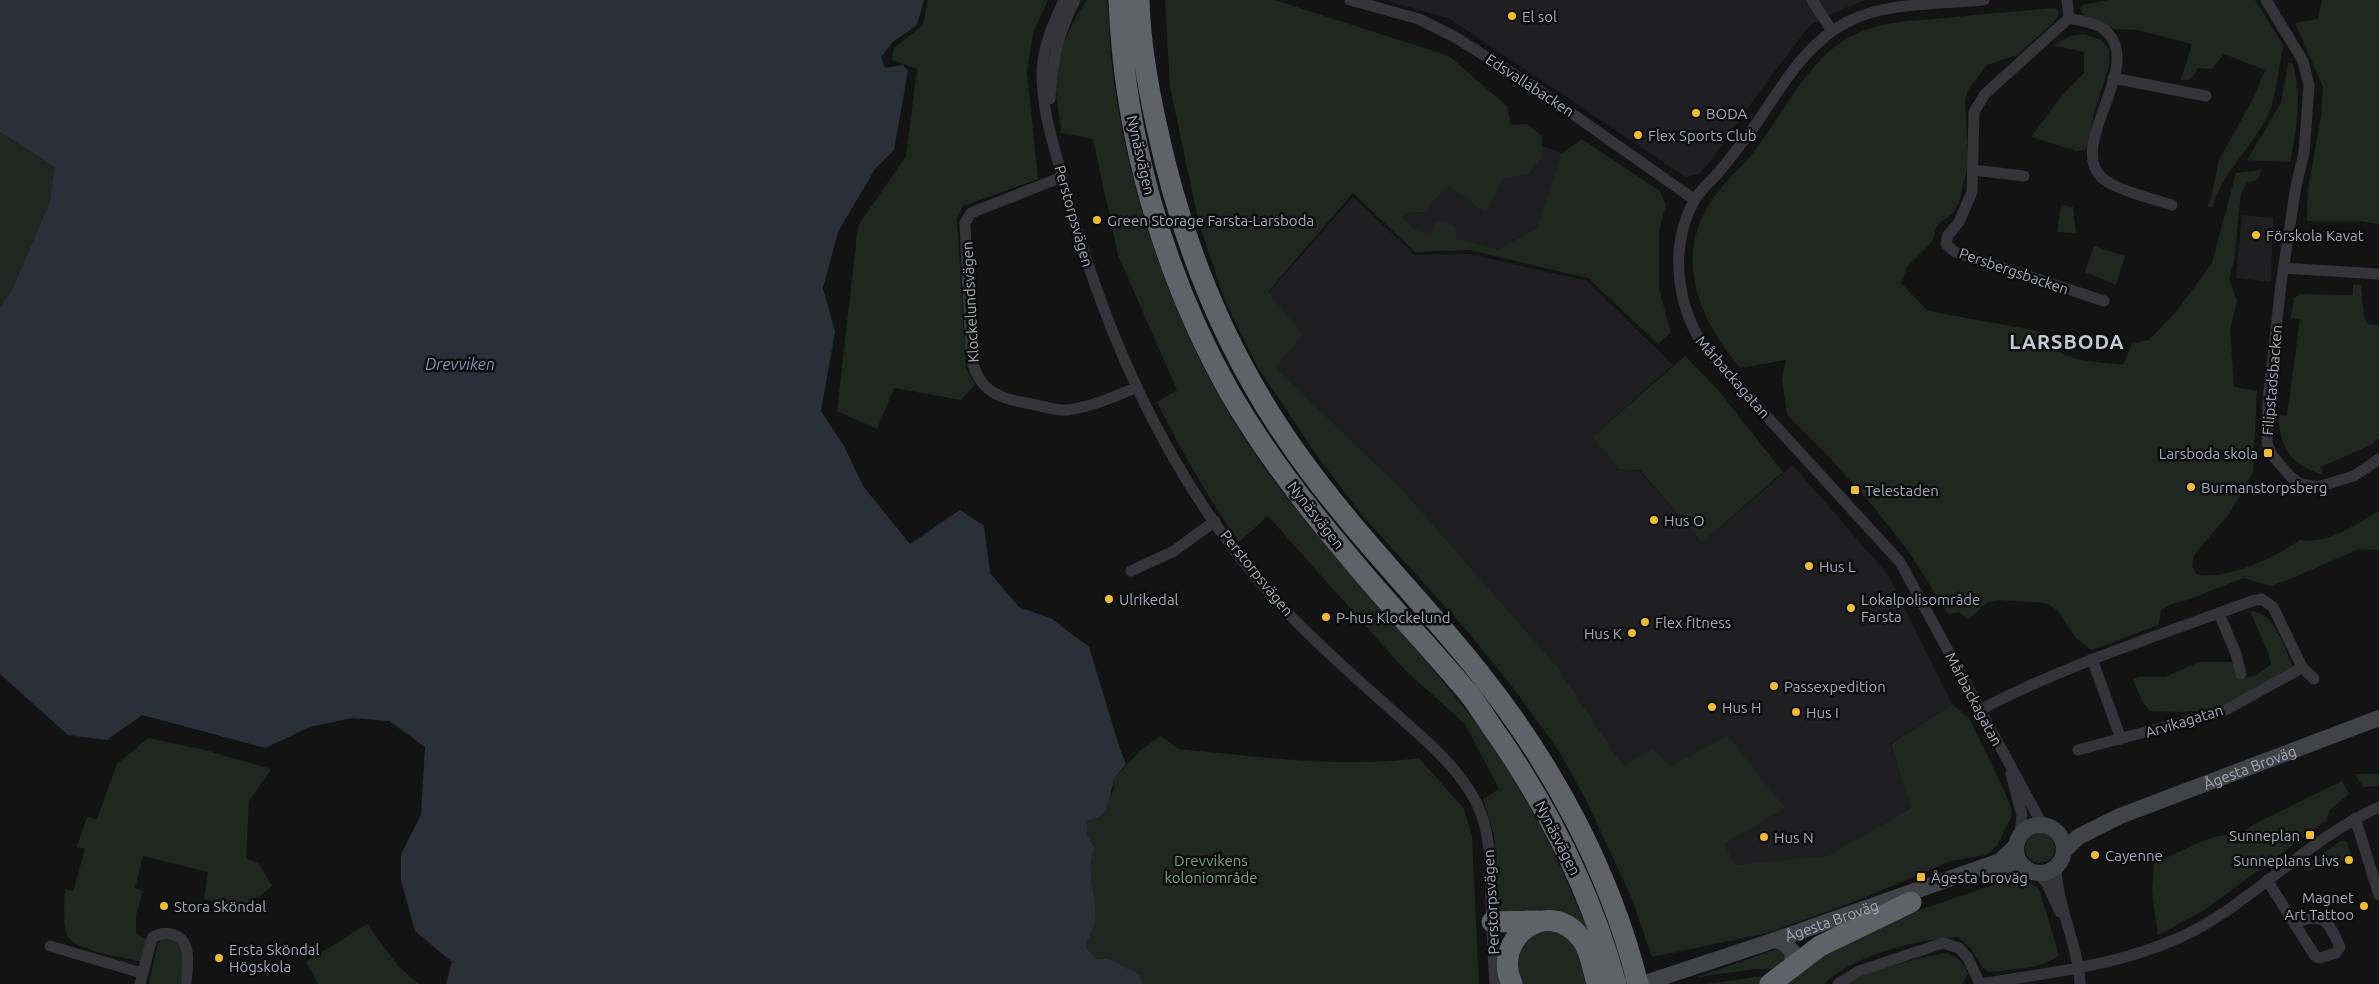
<svg xmlns="http://www.w3.org/2000/svg" width="2379" height="984" viewBox="0 0 2379 984" font-family="Ubuntu,sans-serif">
	<style>
		.built { fill: #1f1f21 }
		.green { fill: #1f2720 }
		.water { fill: #293038 }
		.lines { fill: none; stroke-linecap: round; stroke-linejoin: round }
		.street { stroke: #343439; stroke-width: 11 }
		.secondary { stroke: #424349; stroke-width: 16 }
		.highway { stroke: #60626a; stroke-width: 21 }
		.poi-dot { fill: #efbb30; stroke: #0e0e0f; stroke-width: 2 }
		.labels { text-anchor: middle; dominant-baseline: central; stroke-width: 5; stroke-linejoin: round; paint-order: stroke }
		.poi-label { font-size: 15px; fill: #a4a8b5; stroke: #0e0e0f; text-anchor: start }
		.street-label { font-size: 15px; fill: #a4a8b5; stroke: #0e0e0f }
		.park-label { font-size: 15px; fill: #7ba080; stroke: #0e0e0f }
		.water-label { font-size: 16px; font-style: italic; fill: #7b94b0; stroke: #0e0e0f }
		.district-label { font-size: 20px; font-weight: bold; letter-spacing: 1px; fill: #c5c8d1; stroke: #0e0e0f }
	</style>
	<rect width="100%" height="100%" fill="#131314"/>
	<path class="built" d="M1386 0H1866L1845 8 1810 25 1762 88 1710 162 1699 174 1686 177 1450 19Z
		M1542 146 1562 153 1538 227 1498 249 1416 230 1403 218 1409 213 1427 212 1432 202 1450 186 1486 214 1503 179 1529 174 1542 158Z
		M1353 197 1415 255 1469 254 1587 281 1673 365 1592 437 1619 469 1640 471 1702 543 1793 465 1888 575 1952 704 1890 744 1912 807 1828 857 1735 865 1671 767H1624L1556 665 1404 491 1275 367 1268 293Z
		M2242 215 2273 218 2271 282 2236 278Z"/>
	<path class="green" d="M928 0H1048L1033 33 1027 73 1038 179 963 206 957 219 966 368 975 384 961 400 894 388 877 429 837 411 858 226 906 156 917 69 892 60 894 48 923 25Z
		M1087 0H1107C1110 20 1109 40 1111 59 1125 180 1166 307 1228 412 1292 520 1384 606 1461 704 1521 779 1556 852 1592 940L1502 912 1498 907 1494 835 1483 799 1499 789 1465 724 1405 670 1268 516 1239 542C1208 497 1181 451 1157 402L1177 390 1118 255 1093 139 1061 133C1060 119 1057 105 1056 91 1055 60 1069 24 1087 0Z
		M1165 0H1275L1449 56 1507 106 1511 125 1527 124 1542 136V158L1529 174 1503 179 1486 214 1450 186 1432 202 1427 212 1409 213 1403 218 1416 230 1430 233 1435 221 1446 222 1455 227 1457 239 1498 249 1537 228 1562 153 1582 139 1660 191 1666 205 1659 231V288L1671 333 1658 344 1588 278 1469 250 1415 252 1353 193 1268 292 1303 335 1275 367 1404 491 1556 665 1624 767 1652 748 1671 766 1728 736 1785 808 1724 844 1735 865 1828 856 1911 808 1891 744 1952 704 1969 718 2005 792 2011 808 2012 815 1997 846 1986 855 1951 861 1856 901 1768 933 1652 957 1633 901 1588 804 1559 751 1514 689 1468 632 1362 515 1320 460 1258 368 1226 303 1199 224 1170 87Z
		M2108 0H2255L2284 46C2276 71 2278 99 2265 121 2248 151 2222 175 2212 207H2207L2211 198 2219 160 2254 97 2265 70 2224 54 2212 69 2198 68C2194 76 2191 81 2181 80L2192 44 2138 30 2115 29 2083 15 2080 8 2083 5Z
		M2322 0H2379V224L2359 221H2307L2308 188 2321 117 2323 87 2295 23 2318 19Z
		M2055 8 2059 12 2057 18 2050 26 2017 55 1987 65 1968 90 1965 101 1968 164 1959 203 1954 212 1937 225 1932 242 1907 267 1901 283 1928 311 2043 332C2053 363 2096 361 2123 365L2132 344 2149 340 2176 312 2212 263 2236 173 2262 170 2257 180 2247 183 2241 193 2234 261 2229 279 2237 301 2230 330 2234 387 2257 391 2253 473 2229 514 2194 555 2192 566 2196 574C2225 581 2276 557 2300 540 2327 545 2356 524 2379 511V550L2359 549 2288 580 2270 586 2244 578 2184 601 2174 603 2161 610 2159 625 2092 650 2076 638 2057 610 2046 603 2000 600 1987 603 1968 620 1959 612 1948 614 1909 552 1872 505 1829 457 1787 415 1782 380 1786 360 1740 368C1701 321 1673 261 1710 203 1720 187 1734 174 1747 160 1756 150 1763 138 1771 127 1794 95 1814 56 1850 37 1879 21 1913 21 1945 18 1982 14 2018 11 2055 8Z
		M2084 34 2102 40 2109 50V66L2094 113 2088 149 2077 151 2031 137 2062 95 2084 73V52L2053 45 2070 36Z
		M2288 62 2293 64C2302 97 2297 128 2290 162L2247 160 2281 103Z
		M0 132 54 167 50 201 11 292 0 307Z
		M2061 205 2073 207 2076 233 2057 232Z
		M2094 246 2125 256 2116 285 2085 272Z
		M2353 284 2361 285 2364 317 2368 324 2379 325V438L2371 445 2321 467 2323 475C2288 462 2282 451 2278 415L2287 416 2300 319 2291 318 2294 298 2301 294 2353 295Z
		M1685 356 1719 391 1783 472 1702 543 1640 470 1619 469 1592 437Z
		M2250 611C2275 612 2284 647 2293 667L2221 709 2182 712 2150 711 2143 703 2133 680 2138 677H2165L2199 662H2232L2239 676 2245 678 2257 675 2271 664 2268 652Z
		M1161 736 1178 749C1257 756 1340 769 1419 758L1464 809 1472 836 1479 984H1143L1140 975 1109 959H1096L1086 948C1088 938 1095 928 1095 918 1097 893 1084 872 1095 848L1087 834V822L1101 816 1113 791 1115 777 1141 750Z
		M148 738 205 750 271 769 249 801 246 858 259 864 272 886C246 909 236 908 204 899L208 872 143 856 135 888 143 891 136 915V933L147 940 141 962C124 957 73 951 67 935 63 925 64 899 65 889L73 891 85 849 77 847 87 817 97 819 117 764Z
		M2355 774H2379V786L2363 787Z
		M2342 781 2349 794 2330 810 2326 821 2203 911 2158 935 2152 891 2154 863C2173 855 2192 845 2211 838 2231 831 2234 842 2254 824Z
		M2025 848a15 15 0 1 1 30 0a15 15 0 1 1-30 0Z
		M2342 840 2347 842 2352 858 2308 871 2306 865Z
		M2014 878 2027 880 2039 889 2059 955C2042 970 2011 969 1989 972L1983 968 1971 949 1958 937C1915 940 1856 954 1824 984H1777L1863 929Z
		M367 924 399 967 419 984H318L306 962Z
		M1533 927 1571 932 1593 984H1518L1512 960Z
		M163 938 178 940 184 948 180 984H149L158 943Z
		M1780 948 1785 951V963L1775 970 1756 969 1697 977Z
		M1947 953C1958 958 1964 962 1968 974L1962 984H1846C1860 973 1928 955 1947 953Z
		M1770 975 1759 984H1706Z"/>
	<path class="water" d="M0 0H924L917 25 894 41 881 57 885 68 903 65 908 71 894 150 875 169 838 232 823 288 835 332 821 411 844 446 863 486 910 544 960 510 984 526 990 573 1019 607 1052 619 1089 647 1120 749 1126 764 1115 777 1107 807 1101 816 1087 822V834L1095 848C1084 872 1097 893 1095 918 1095 928 1088 938 1086 948L1096 959H1109L1140 975 1143 984H446L452 962 415 931 401 881V854L421 815 425 747 389 721 352 718 310 727 265 748 142 715 107 740 68 735 0 674V307L11 292 50 201 54 167 0 132Z"/>
	<g class="lines">
		<path class="street" d="M1064 0C1054 22 1043 46 1042 70 1041 110 1055 149 1065 187 1106 341 1175 493 1286 611 1320 647 1357 679 1394 712 1425 740 1458 766 1477 804 1492 835 1490 871 1491 905 1492 931 1493 958 1495 984
			M1350 0 1419 19 1455 37 1537 89 1695 200
			M1812 0 1832 31
			M1984 0C1942 4 1887 2 1849 21 1805 43 1781 88 1754 127 1743 142 1731 157 1719 172 1711 181 1700 190 1694 201 1668 248 1677 309 1707 351L1900 562 2042 824
			M2067 0 2069 18 1985 94 1974 112 1972 192 1959 222 1948 235 1946 244 1955 252 2104 301
			M2266 0 2303 61 2309 85 2304 153 2296 186 2281 284 2268 401 2267 443 2272 455 2290 476 2300 484 2317 487 2354 476 2379 459
			M2069 18C2081 21 2099 23 2108 33 2142 68 2068 144 2101 177 2115 190 2153 199 2172 205
			M2113 78 2206 96
			M1050 99C1052 61 1058 34 1075 0
			M1973 170 2024 176
			M1062 177 971 213 965 223 971 357C980 396 1002 398 1036 405 1046 407 1057 411 1067 410 1091 407 1114 397 1137 387
			M2283 268 2379 274
			M1131 571 1174 551 1215 521
			M2219 613 2236 654 2241 674
			M2092 659 2121 739
			M1980 710C2067 664 2160 635 2252 601L2262 599 2273 607 2302 667 2314 679
			M2078 750 2224 711 2298 670
			M2011 774 2022 815 2020 836
			M2355 818 2379 895
			M2056 867C2057 907 2078 944 2080 984
			M2038 873 2046 882 2060 912
			M2267 880 2315 956 2319 958 2336 953 2340 947C2329 922 2323 910 2295 924
			M50 946 142 973
			M140 984 152 938C160 933 165 932 174 935 193 941 187 968 186 984
			M1838 984 1859 971 1943 943 1959 948 1968 958 1980 984
			M1980 984C2052 972 2127 965 2193 931 2259 896 2310 838 2379 807"/>
		<g class="secondary">
			<circle cx="2040" cy="849" r="24"/>
			<path id="s1" d="M2065 850 2078 837 2120 816 2379 718"/>
			<path d="M1988 874 2002 869 2025 867"/>
			<path d="M1775 940 1784 943 1793 952 1792 965"/>
			<path id="s2" d="M1642 984 1775 940 2000 861 2016 846"/>
		</g>
		<path class="highway" d="M1119 0C1124 136 1163 274 1230 393 1261 446 1306 506 1346 553 1385 601 1429 646 1469 694 1480 708 1490 725 1501 740 1552 815 1592 896 1616 984
			M1139 0C1140 41 1147 82 1156 123 1182 247 1228 360 1303 462 1356 535 1420 599 1477 670 1551 762 1609 869 1638 984
			M1492 922 1538 921
			M1512 984C1491 939 1547 896 1580 937 1590 949 1593 969 1597 984
			M1770 984 1820 946 1911 902"/>
	</g>
	<g class="poi-dot">
		<circle cx="1512" cy="16" r="5"/>
		<circle cx="1696" cy="113" r="5"/>
		<circle cx="1638" cy="135" r="5"/>
		<circle cx="1097" cy="220" r="5"/>
		<circle cx="2256" cy="235" r="5"/>
		<rect x="2263" y="448" width="10" height="10" rx="2.5"/>
		<circle cx="2191" cy="487" r="5"/>
		<rect x="1850" y="485" width="10" height="10" rx="2.5"/>
		<circle cx="1654" cy="520" r="5"/>
		<circle cx="1809" cy="566" r="5"/>
		<circle cx="1109" cy="599" r="5"/>
		<circle cx="1851" cy="608" r="5"/>
		<circle cx="1326" cy="617" r="5"/>
		<circle cx="1645" cy="622" r="5"/>
		<circle cx="1632" cy="633" r="5"/>
		<circle cx="1774" cy="686" r="5"/>
		<circle cx="1712" cy="707" r="5"/>
		<circle cx="1796" cy="712" r="5"/>
		<rect x="2305" y="830" width="10" height="10" rx="2.5"/>
		<circle cx="1764" cy="837" r="5"/>
		<circle cx="2095" cy="855" r="5"/>
		<circle cx="2349" cy="860" r="5"/>
		<rect x="1916" y="872" width="10" height="10" rx="2.5"/>
		<circle cx="164" cy="906" r="5"/>
		<circle cx="2364" cy="906" r="5"/>
		<circle cx="219" cy="958" r="5"/>
	</g>
	<g class="labels">
		<g class="poi-label">
			<text x="1522" y="16">El sol</text>
			<text x="1706" y="113">BODA</text>
			<text x="1648" y="135">Flex Sports Club</text>
			<text x="1107" y="220">Green Storage Farsta-Larsboda</text>
			<text x="2266" y="235">Förskola Kavat</text>
			<text x="2258" y="453" text-anchor="end">Larsboda skola</text>
			<text x="2201" y="487">Burmanstorpsberg</text>
			<text x="1865" y="490">Telestaden</text>
			<text x="1664" y="520">Hus O</text>
			<text x="1819" y="566">Hus L</text>
			<text x="1119" y="599">Ulrikedal</text>
			<text x="1861" y="599">Lokalpolisområde<tspan x="1861" dy="17">Farsta</tspan></text>
			<text x="1336" y="617">P-hus Klockelund</text>
			<text x="1655" y="622">Flex fitness</text>
			<text x="1622" y="633" text-anchor="end">Hus K</text>
			<text x="1784" y="686">Passexpedition</text>
			<text x="1722" y="707">Hus H</text>
			<text x="1806" y="712">Hus I</text>
			<text x="2300" y="835" text-anchor="end">Sunneplan</text>
			<text x="1774" y="837">Hus N</text>
			<text x="2105" y="855">Cayenne</text>
			<text x="2339" y="860" text-anchor="end">Sunneplans Livs</text>
			<text x="1931" y="877">Ågesta broväg</text>
			<text x="2354" y="897" text-anchor="end">Magnet<tspan x="2354" dy="17">Art Tattoo</tspan></text>
			<text x="174" y="906">Stora Sköndal</text>
			<text x="229" y="949">Ersta Sköndal<tspan x="229" dy="17">Högskola</tspan></text>
		</g>
		<g class="street-label">
			<text transform="translate(1530 85) rotate(33)">Edsvallabacken</text>
			<text transform="translate(1141 155) rotate(77)">Nynäsvägen</text>
			<text transform="translate(1074 216) rotate(74)">Perstorpsvägen</text>
			<text transform="translate(2014 271) rotate(19)">Persbergsbacken</text>
			<text transform="translate(970 302) rotate(-93)">Klockelundsvägen</text>
			<text transform="translate(1733 377) rotate(49)">Mårbackagatan</text>
			<text transform="translate(2272 380) rotate(-85)">Filipstadsbacken</text>
			<text transform="translate(1316 515) rotate(52)">Nynäsvägen</text>
			<text transform="translate(1257 573) rotate(51)">Perstorpsvägen</text>
			<text transform="translate(1974 699) rotate(62)">Mårbackagatan</text>
			<text transform="translate(2184 721) rotate(-17)">Arvikagatan</text>
			<text stroke="none"><textPath href="#s1" startOffset="204">Ågesta Broväg</textPath></text>
			<text transform="translate(1558 838) rotate(63)">Nynäsvägen</text>
			<text transform="translate(1491 902) rotate(-93)">Perstorpsvägen</text>
			<text stroke="none"><textPath href="#s2" startOffset="200">Ågesta Broväg</textPath></text>
		</g>
		<g class="park-label">
			<text x="1211" y="860">Drevvikens<tspan x="1211" dy="17">koloniområde</tspan></text>
		</g>
		<g class="water-label">
			<text x="460" y="364">Drevviken</text>
		</g>
		<g class="district-label">
			<text x="2067" y="341">LARSBODA</text>
		</g>
	</g>
</svg>
